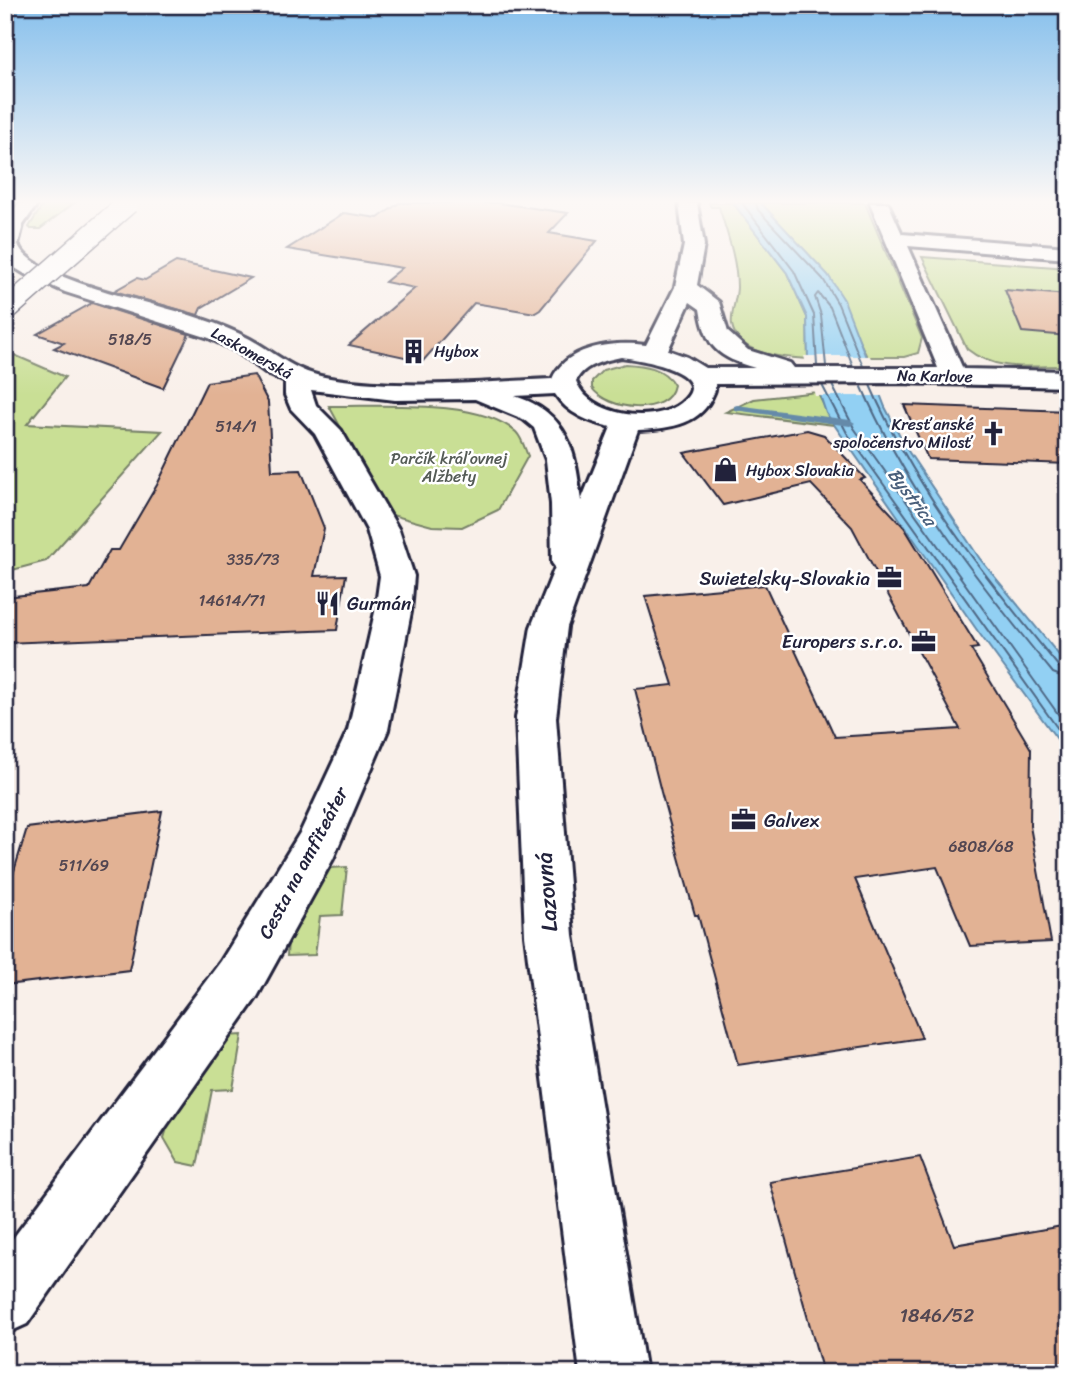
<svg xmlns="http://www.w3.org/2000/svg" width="1073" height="1378" viewBox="0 0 1073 1378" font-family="Sriracha,sans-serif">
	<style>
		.green { fill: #c9df95; stroke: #768068; stroke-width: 2 }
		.water { fill: #92d0f3; stroke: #658aa9; stroke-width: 2 }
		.pier { fill: #f9f0ea }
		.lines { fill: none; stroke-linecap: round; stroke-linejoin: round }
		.shore { stroke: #4f6885; stroke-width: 2 }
		.stream { fill: #658aa9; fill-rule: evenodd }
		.building { fill: #e2b294; stroke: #22223b; stroke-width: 2 }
		.minor-casing { stroke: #22223b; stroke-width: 6 }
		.minor { fill: #fff; fill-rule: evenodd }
		.highway-bridge-casing { stroke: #22223b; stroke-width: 24; stroke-linecap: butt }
		.highway-bridge { stroke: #fff; stroke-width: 21 }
		.labels { text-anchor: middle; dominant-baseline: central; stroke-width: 5; stroke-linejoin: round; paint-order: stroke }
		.number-label { font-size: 16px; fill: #524651 }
		.far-poi-label { font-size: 16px; fill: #22223b; stroke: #fff; text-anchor: start }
		.far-street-label { font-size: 16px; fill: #22223b; stroke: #fff }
		.far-park-label { font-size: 16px; fill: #545b56; stroke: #fff }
		.far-water-label { font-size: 18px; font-style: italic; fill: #495f7b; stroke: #fff }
		.poi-label { font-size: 19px; fill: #22223b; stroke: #fff; text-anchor: end }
		.street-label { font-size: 19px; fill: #22223b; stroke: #fff }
		.near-number-label { font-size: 19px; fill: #524651 }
		.near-street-label { font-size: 23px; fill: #22223b; stroke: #fff }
	</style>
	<rect width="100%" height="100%" fill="#f9f0ea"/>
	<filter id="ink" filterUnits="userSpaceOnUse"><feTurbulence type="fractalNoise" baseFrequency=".0143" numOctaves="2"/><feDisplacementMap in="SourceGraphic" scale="14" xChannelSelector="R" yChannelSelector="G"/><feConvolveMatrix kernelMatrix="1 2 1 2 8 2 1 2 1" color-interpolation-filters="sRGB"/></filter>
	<g filter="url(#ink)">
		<path class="green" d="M44 203H74L40 229H31L29 227Z
			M709 203H733L787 273 807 317 808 359C784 357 738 356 732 325 730 314 737 299 737 287 737 260 727 233 719 207H711Z
			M761 203H865L922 338 918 353 904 357H867L828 275Z
			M922 257 1068 268V366C1033 366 995 372 967 349Z
			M5 351 65 377 27 424 162 431 46 561 5 572Z
			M625 364C644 365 664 367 674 385 668 418 607 410 592 388V381L603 370Z
			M817 392 834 425 726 412 754 399Z
			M329 406C379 407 478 398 516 432 522 438 525 449 528 456L498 510 462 527 432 526 388 514Z
			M347 867 342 915 320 916 315 955 287 956 288 940 329 868Z
			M242 1035 233 1089 212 1090 197 1166 178 1162 164 1138 170 1119 226 1036Z"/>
		<path class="water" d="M733 203H761L828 275 844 300 885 407 908 451 980 559 1068 666V754L979 633 826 413 808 359 807 317 787 273Z"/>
		<path class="pier" d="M804 356H870L886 396H815Z"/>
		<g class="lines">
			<path class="shore" d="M742 203 794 271 814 315 817 366
				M756 203 758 210 823 279 838 304 863 366
				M826 366 821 315 815 297 818 293 830 307 853 366
				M822 385 847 433 1068 743
				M832 385 854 428 1068 728
				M861 385C908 493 979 583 1053 673L1068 679
				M870 385C916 491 986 578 1059 667L1068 670"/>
			<path class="stream" d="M737 405 850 420 855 423 850 426 734 410V406Z"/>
		</g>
		<path class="building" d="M399 203H499L568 213 549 233 597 241 540 310 535 313 474 303 423 361 349 345 415 288 385 282 402 268 287 249 344 213 378 218Z
			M176 262 251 278 201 308 198 315 114 291 137 278 145 280Z
			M1005 290 1068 295V336L1022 332Z
			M92 303 189 334 163 388 54 348 64 343 37 334Z
			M254 375 268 402 272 471 301 470 324 528 314 576 346 575 337 630 5 643V597L89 588 110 550H119L157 485 207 382Z
			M904 405 1068 411V464L928 459Z
			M807 430 824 435 865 478 860 480 904 527 978 648 971 649 1031 749 1030 826 1051 942 970 946 937 867 855 879 922 1038 738 1065 698 915H695L661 792 635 689 673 685 645 596 765 585 835 737 960 729 852 527 811 484 723 505 684 453Z
			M162 811 129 970 5 985V901L27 828Z
			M920 1157 954 1245 1068 1225V1373H823L770 1182Z"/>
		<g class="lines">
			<defs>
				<path id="minor" d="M38 203 23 225 18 244C28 275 125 296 155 305 187 314 220 323 250 339 279 355 294 372 330 378 403 390 478 382 552 379 567 346 612 341 646 345L675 287 684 245 679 203H697L704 245 697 285 719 302 728 332 748 350 790 363 794 368H938L870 203H888L902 234 1068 247V259L908 246 963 369 1068 371V387L895 383 715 384C716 390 714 393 711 399 698 426 665 429 638 430L567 627 556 718 573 935 646 1373H580L525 935 516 718 531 627 555 567 552 563 551 504 546 460 534 428 523 419 475 399 395 400 311 390 316 405 341 430 399 530 414 576 411 612 388 730 333 859 257 997 27 1324 5 1334V1249L221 961 301 831 348 730 375 612 380 576 367 530 315 434 291 409 285 395V382L268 374 236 351 209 338 65 292 25 274 10 265 5 259V222L19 203ZM690 302 700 309C706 348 718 357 755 368H705L687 357 668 350ZM621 357C638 359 719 372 681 403 653 425 589 416 576 381 584 364 604 361 621 357ZM555 394C568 414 589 422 611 427L581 501C576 451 568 413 515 396Z"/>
			</defs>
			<use href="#minor" class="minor-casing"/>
			<use href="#minor" class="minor"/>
			<defs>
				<path id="highway-bridge" d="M5 311 128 203"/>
			</defs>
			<use href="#highway-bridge" class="highway-bridge-casing"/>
			<use href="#highway-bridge" class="highway-bridge"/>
		</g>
	</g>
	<linearGradient id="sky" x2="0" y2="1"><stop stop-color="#85bfec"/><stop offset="0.51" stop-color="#fcf8f6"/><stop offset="1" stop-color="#fcf8f6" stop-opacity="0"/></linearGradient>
	<rect width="1073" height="395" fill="url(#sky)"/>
	<defs>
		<symbol id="building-bare" viewBox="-9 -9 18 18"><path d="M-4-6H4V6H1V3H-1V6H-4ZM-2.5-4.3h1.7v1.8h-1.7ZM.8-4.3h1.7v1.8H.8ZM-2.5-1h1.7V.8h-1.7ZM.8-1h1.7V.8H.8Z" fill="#22223b" stroke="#fff" stroke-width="2.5" paint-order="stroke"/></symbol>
		<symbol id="church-bare" viewBox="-9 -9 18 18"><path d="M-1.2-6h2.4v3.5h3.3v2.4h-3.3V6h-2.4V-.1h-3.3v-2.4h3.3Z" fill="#22223b" stroke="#fff" stroke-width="2.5" paint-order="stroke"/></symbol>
		<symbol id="shop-bare" viewBox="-9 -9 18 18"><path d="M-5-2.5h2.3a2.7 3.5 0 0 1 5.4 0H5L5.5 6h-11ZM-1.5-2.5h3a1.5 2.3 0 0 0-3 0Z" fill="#22223b" stroke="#fff" stroke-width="2.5" paint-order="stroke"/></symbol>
		<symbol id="office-bare" viewBox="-9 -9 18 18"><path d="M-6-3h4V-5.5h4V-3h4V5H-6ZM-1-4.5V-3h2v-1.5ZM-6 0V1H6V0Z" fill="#22223b" stroke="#fff" stroke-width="2.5" paint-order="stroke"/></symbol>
		<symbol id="restaurant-bare" viewBox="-9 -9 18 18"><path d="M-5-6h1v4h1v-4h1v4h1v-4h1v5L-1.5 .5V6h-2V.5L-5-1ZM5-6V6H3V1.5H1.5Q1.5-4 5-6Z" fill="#22223b" stroke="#fff" stroke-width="2.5" paint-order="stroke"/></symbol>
	</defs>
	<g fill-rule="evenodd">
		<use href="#building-bare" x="396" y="334" width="35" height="35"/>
		<use href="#church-bare" x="976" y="416" width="35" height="35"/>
		<use href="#shop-bare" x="708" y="452" width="35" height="35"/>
		<use href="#office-bare" x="872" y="560" width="35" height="35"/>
		<use href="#restaurant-bare" x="310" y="586" width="35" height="35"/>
		<use href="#office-bare" x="906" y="624" width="35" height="35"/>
		<use href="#office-bare" x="726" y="802" width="35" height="35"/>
	</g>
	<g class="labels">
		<g class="number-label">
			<text x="130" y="339">518/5</text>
			<text x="236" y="426">514/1</text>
			<text x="253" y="559">335/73</text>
			<text x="232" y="600">14614/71</text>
			<text x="981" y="846">6808/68</text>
			<text x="84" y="865">511/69</text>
		</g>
		<g class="far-poi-label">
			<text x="434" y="351">Hybox</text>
			<text x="974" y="424" text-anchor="end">Kresťanské<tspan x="974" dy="18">spoločenstvo Milosť</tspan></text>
			<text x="746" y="470">Hybox Slovakia</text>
		</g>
		<g class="far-street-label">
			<text transform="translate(252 353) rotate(29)">Laskomerská</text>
			<text transform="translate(935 376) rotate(1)">Na Karlove</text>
		</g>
		<g class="far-park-label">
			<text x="449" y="458">Parčík kráľovnej<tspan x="449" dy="18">Alžbety</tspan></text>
		</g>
		<g class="far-water-label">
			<text transform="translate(912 497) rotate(53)">Bystrica</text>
		</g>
		<g class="poi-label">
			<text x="870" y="578">Swietelsky-Slovakia</text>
			<text x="347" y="603" text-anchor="start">Gurmán</text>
			<text x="904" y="641">Europers s.r.o.</text>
			<text x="764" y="820" text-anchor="start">Galvex</text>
		</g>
		<g class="street-label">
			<text transform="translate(303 863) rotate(-62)">Cesta na amfiteáter</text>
		</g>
		<g class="near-number-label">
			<text x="937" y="1315">1846/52</text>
		</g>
		<g class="near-street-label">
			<text transform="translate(547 892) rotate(-94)">Lazovná</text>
		</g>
	</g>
	<rect width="1073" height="1378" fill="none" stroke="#fff" stroke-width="28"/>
	<rect x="14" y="14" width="1045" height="1350" fill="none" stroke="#22223b" stroke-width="2.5" filter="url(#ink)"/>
</svg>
